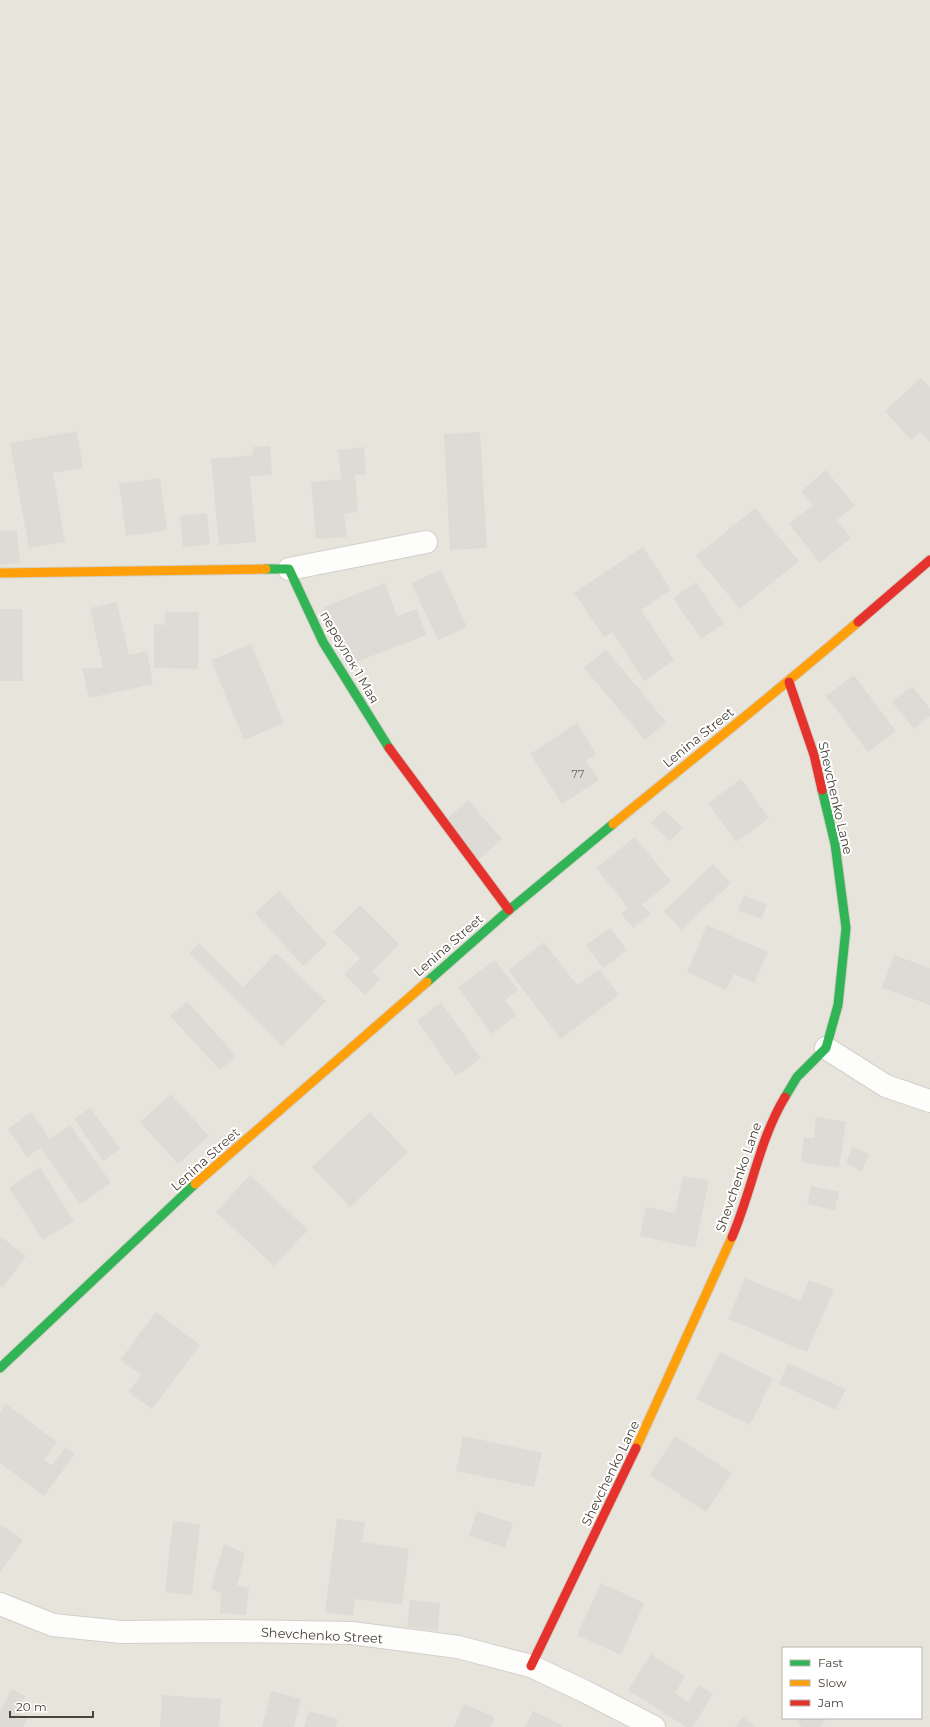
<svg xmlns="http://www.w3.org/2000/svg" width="930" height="1727" viewBox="0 0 930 1727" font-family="Montserrat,sans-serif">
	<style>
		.residential { fill: #e7e4dc; fill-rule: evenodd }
		.building { fill: #dedbd6 }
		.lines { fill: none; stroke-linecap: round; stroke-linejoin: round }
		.street-casing { stroke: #d2d0cb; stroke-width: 24 }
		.fast-casing { stroke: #d3cfc5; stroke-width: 11 }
		.slow-casing { stroke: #d3cfc5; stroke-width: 11 }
		.jam-casing { stroke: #d3cfc5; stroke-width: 11 }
		.street { stroke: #fdfdfc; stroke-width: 22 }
		.fast { stroke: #30b455; stroke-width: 9 }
		.slow { stroke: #ff9f0a; stroke-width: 9 }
		.jam { stroke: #e5322d; stroke-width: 9 }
		.labels { text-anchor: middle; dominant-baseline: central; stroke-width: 4; stroke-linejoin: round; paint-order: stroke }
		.number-label { font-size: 11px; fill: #706a61 }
		.street-label { font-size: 13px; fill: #4b4439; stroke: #fff }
	</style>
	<rect width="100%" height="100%" fill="#f4f2ee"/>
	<path class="residential" d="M0 0H930V1727H0ZM783 1648H921V1718H783Z"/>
	<path class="building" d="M921 378 930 387V442L920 432 911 440 885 411Z
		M77 431 83 468 53 473 65 542 29 548 10 443Z
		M480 432 487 548 450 550 444 434Z
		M270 446 272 475 250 476 256 542 219 545 211 459 253 455V447Z
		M364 447 366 474 355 475 358 512 344 514 347 537 316 539 311 482 341 479 338 450Z
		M826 470 855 506 837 520 851 538 820 563 789 524 813 505 801 491Z
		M160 478 167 530 126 536 119 484Z
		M755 508 799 561 740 609 696 556Z
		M207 513 210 544 183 547 180 516Z
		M17 530 20 563 0 565V531Z
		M643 547 671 590 641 610 674 660 644 681 612 632 604 637 574 593Z
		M441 570 467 627 438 640 411 583Z
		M696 582 724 624 701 639 673 598Z
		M385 583 397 616 417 609 426 635 346 666 323 607Z
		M117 602 129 655 147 651 153 684 89 698 82 668H103L90 608Z
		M0 609H22L23 681H0Z
		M165 612H199L198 669 154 668V624L165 625Z
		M251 644 284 723 244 740 211 660Z
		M606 649 666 722 645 740 584 668Z
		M854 675 896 731 868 752 826 696Z
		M912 686 930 709V716L914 729 892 702Z
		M577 723 596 754 586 761 599 780 562 804 530 754Z
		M741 779 769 818 736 842 708 803Z
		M468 800 502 839 474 864 440 825Z
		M664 810 683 828 670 841 651 823Z
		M635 837 671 881 642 905 651 914 633 928 621 914 628 908 596 868Z
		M713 864 731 883 681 930 664 911Z
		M279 891 327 944 303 966 255 913Z
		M744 895 767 904 762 919 738 911Z
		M360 905 399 944 373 971 380 979 365 995 344 974 360 958 333 932Z
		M707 925 768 952 754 983 734 974 726 990 687 972Z
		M610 928 627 950 603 968 586 945Z
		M544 942 577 985 599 969 619 995 561 1039 508 970Z
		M199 943 243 987 276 953 326 1001 282 1046 189 953Z
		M894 955 930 968V1005L882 988Z
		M495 960 518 990 505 1000 517 1015 491 1034 458 987Z
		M187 1001 236 1056 220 1070 170 1016Z
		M441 1003 481 1058 456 1076 417 1021Z
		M171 1094 209 1136 178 1164 140 1122Z
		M90 1108 120 1149 103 1161 74 1119Z
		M31 1112 50 1139 70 1125 111 1183 80 1204 41 1148 27 1157 8 1129Z
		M370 1112 408 1152 350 1207 312 1167Z
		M816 1117 846 1122 839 1168 801 1162 804 1137 814 1138Z
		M852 1147 869 1154 862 1171 846 1164Z
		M40 1167 74 1221 43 1240 9 1188Z
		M250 1175 308 1230 274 1266 216 1212Z
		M683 1176 709 1181 695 1248 640 1236 646 1207 675 1213Z
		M811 1186 839 1192 835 1210 807 1204Z
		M0 1236 26 1256 3 1287 0 1285Z
		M745 1278 800 1301 809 1280 834 1290 807 1352 728 1319Z
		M156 1312 200 1345 152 1409 128 1392 141 1375 120 1360Z
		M720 1352 773 1378 750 1425 696 1399Z
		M788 1363 846 1389 836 1410 779 1384Z
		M6 1404 57 1442 44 1460 52 1465 65 1447 75 1454 44 1496 0 1463V1412Z
		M463 1436 542 1453 534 1487 456 1471Z
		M675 1436 732 1473 706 1512 650 1475Z
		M477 1511 513 1523 505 1548 469 1536Z
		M337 1519 365 1522 362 1542 409 1549 402 1605 355 1599 353 1616 325 1612Z
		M173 1521 200 1524 192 1595 165 1592Z
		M0 1524 23 1540 0 1572Z
		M224 1544 245 1553 237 1585 249 1588 246 1615 220 1613 221 1593 211 1588Z
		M601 1583 644 1603 621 1655 577 1635Z
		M410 1600 440 1603 438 1631 407 1627Z
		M651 1654 685 1676 675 1693 688 1702 699 1685 713 1694 693 1727H686L628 1690Z
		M12 1689 25 1696 16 1712 28 1718 23 1727H0V1711Z
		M271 1691 301 1699 294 1727H262Z
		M162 1695 221 1699 219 1727H160Z
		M464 1704 495 1717 491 1727H454Z
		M309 1711 338 1719 336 1727H304Z
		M533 1711 563 1726 562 1727H525Z
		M743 1717 756 1727H735Z
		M801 1718H827L820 1727H802L797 1723Z"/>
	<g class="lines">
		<defs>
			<path id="street" d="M289 569 426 542
				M826 1048 886 1086 930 1101
				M0 1604 53 1625 121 1632 232 1631 352 1633 458 1647 531 1666 586 1692 654 1727"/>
			<path id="fast" d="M266 569H289L323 642 389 748
				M427 982 509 910 613 824
				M785 1097 797 1077 826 1048 838 1005 846 928 835 844 822 790
				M0 1368 195 1184"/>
			<path id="slow" d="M0 573 266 569
				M613 824C695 757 778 691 858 622
				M195 1184 427 982
				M636 1448 732 1237"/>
			<path id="jam" d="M858 622 930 560
				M789 682 814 755 822 790
				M389 748 509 910
				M732 1237C752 1191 759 1140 785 1097
				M531 1666 636 1448"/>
		</defs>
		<use href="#street" class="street-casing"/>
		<use href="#fast" class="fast-casing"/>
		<use href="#slow" class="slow-casing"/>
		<use href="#jam" class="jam-casing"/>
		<use href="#street" class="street"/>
		<use href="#fast" class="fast"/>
		<use href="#slow" class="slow"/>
		<use href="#jam" class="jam"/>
	</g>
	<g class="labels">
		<g class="number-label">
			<text x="578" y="774">77</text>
		</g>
		<g class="street-label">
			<text transform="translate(350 657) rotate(60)">переулок 1 Мая</text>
			<text transform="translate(698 737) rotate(-39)">Lenina Street</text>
			<text transform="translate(836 798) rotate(77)">Shevchenko Lane</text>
			<text transform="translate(448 945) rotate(-41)">Lenina Street</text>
			<text transform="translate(205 1159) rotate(-42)">Lenina Street</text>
			<text transform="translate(738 1177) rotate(-71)">Shevchenko Lane</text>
			<text transform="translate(610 1473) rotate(-64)">Shevchenko Lane</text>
			<text transform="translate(322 1635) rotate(3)">Shevchenko Street</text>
		</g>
	</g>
	<rect x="782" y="1647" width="140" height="72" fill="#ffffff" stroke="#b7b4b0"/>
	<rect x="790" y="1660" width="20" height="6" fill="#30b455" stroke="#b7b4b0"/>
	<text x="818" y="1667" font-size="12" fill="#4b4439">Fast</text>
	<rect x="790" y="1680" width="20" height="6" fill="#ff9f0a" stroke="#b7b4b0"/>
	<text x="818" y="1687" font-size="12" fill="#4b4439">Slow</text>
	<rect x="790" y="1700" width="20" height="6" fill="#e5322d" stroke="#b7b4b0"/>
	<text x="818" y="1707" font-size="12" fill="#4b4439">Jam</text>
	<path d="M10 1711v6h83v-6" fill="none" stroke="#4b4439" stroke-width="2"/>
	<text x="16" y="1711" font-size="12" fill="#4b4439" stroke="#ffffff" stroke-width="3" paint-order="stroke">20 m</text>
</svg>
